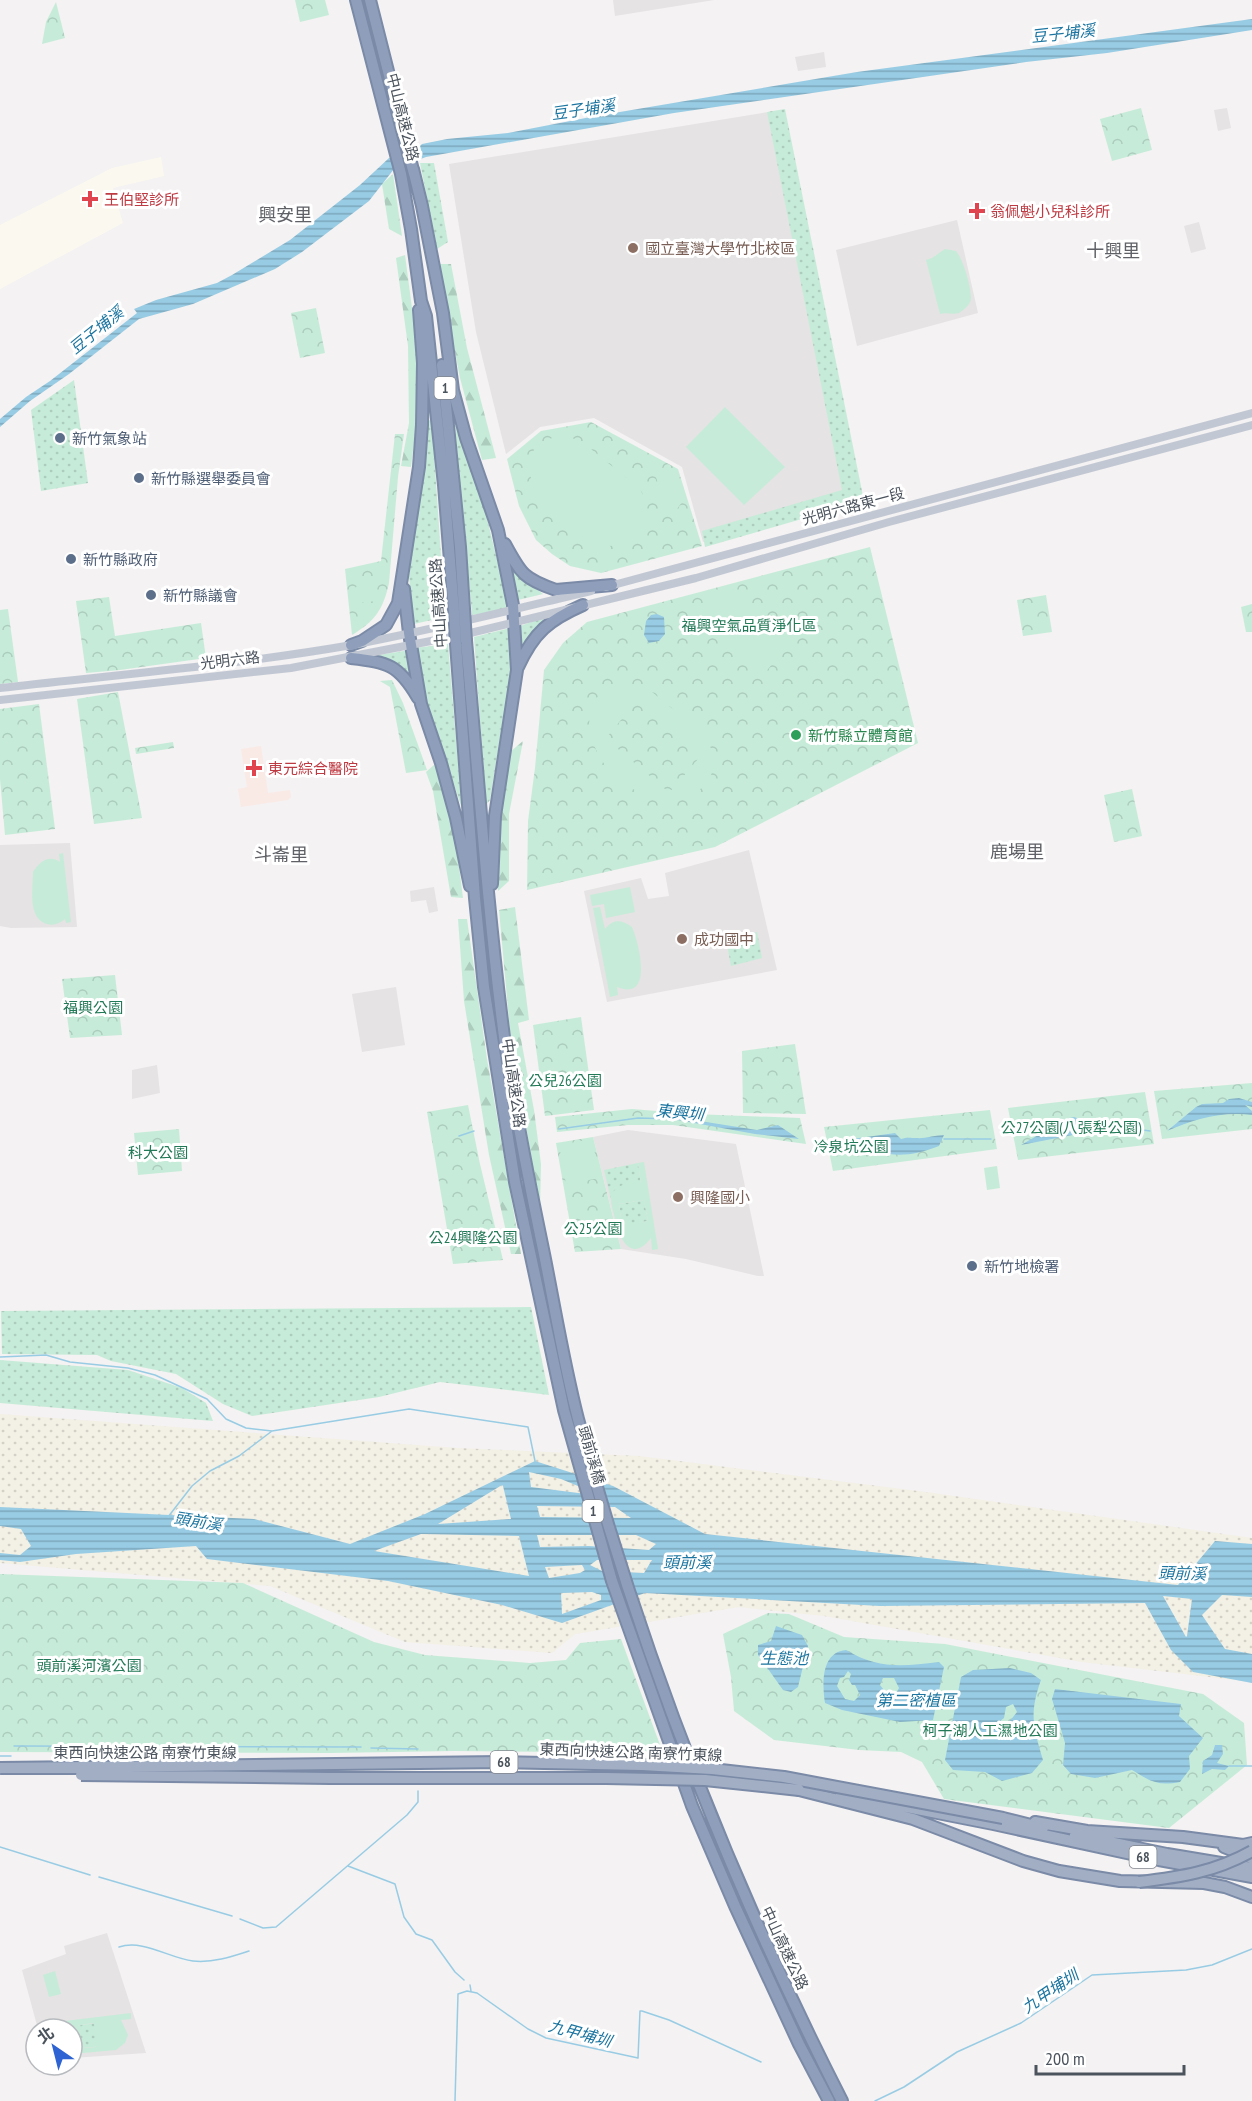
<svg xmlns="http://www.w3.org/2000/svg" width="1252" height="2101" viewBox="0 0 1252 2101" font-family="'PT Sans Narrow','Noto Sans TC',sans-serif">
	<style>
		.commercial { fill: #fbf9ef }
		.education { fill: #e5e3e3 }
		.medical { fill: #f9eae6 }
		.grass { fill: url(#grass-dots) }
		.forest { fill: url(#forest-firs) }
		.sand { fill: url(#sand-dots) }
		.park { fill: url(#park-crowns) }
		.garden { fill: #c6ecd9; fill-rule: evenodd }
		.water { fill: url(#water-rules); fill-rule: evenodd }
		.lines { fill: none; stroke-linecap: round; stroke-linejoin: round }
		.stream { stroke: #98cce4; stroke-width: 1.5 }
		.trunk-casing { stroke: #7a8aa7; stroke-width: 14 }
		.motorway-casing { stroke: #7a8aa7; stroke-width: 14 }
		.secondary { stroke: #c2c8d3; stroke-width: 8 }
		.trunk { stroke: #a2aec4; stroke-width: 10 }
		.motorway { stroke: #8f9fbb; stroke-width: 10 }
		.trunk-bridge-casing { stroke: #7a8aa7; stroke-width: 14; stroke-linecap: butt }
		.motorway-bridge-casing { stroke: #7a8aa7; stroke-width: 14; stroke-linecap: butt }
		.trunk-bridge { stroke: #a2aec4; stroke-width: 10 }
		.motorway-bridge { stroke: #8f9fbb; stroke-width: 10 }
		.health-dot { fill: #e0444e; stroke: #fff; stroke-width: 2 }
		.education-dot { fill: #8d6e63; stroke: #fff; stroke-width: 2 }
		.service-dot { fill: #5c6f8a; stroke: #fff; stroke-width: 2 }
		.leisure-dot { fill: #2e9e5b; stroke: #fff; stroke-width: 2 }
		.labels { text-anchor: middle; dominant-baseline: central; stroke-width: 6; stroke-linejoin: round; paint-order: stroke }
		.shield { fill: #fff; stroke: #81878e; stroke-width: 1.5 }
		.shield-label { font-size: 14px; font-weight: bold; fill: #4b535d }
		.street-label { font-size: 15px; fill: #4b535d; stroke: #fff }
		.health-label { font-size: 15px; fill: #be3a42; stroke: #fff; text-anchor: start }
		.education-label { font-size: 15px; fill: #785e54; stroke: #fff; text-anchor: start }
		.service-label { font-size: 15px; fill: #4e5e75; stroke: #fff; text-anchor: start }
		.park-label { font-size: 15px; fill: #227957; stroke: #fff }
		.leisure-label { font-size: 15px; fill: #27864d; stroke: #fff; text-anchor: start }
		.water-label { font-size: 16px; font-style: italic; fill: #1c75a0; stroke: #fff }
		.quarter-label { font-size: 18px; fill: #5f6166; stroke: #fff }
	</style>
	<defs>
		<pattern id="grass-dots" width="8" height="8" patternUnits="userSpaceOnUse" patternTransform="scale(1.5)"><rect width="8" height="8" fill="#c6ecd9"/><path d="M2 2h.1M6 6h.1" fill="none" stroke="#acccbd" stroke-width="1.8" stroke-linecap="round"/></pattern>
		<pattern id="forest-firs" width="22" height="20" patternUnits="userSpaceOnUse" patternTransform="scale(1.5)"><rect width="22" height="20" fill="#c6ecd9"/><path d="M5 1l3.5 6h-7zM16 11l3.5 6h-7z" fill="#acccbd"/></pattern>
		<pattern id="sand-dots" width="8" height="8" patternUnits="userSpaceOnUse" patternTransform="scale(1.5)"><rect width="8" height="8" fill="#f3f0e5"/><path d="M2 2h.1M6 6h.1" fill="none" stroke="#d2d0c7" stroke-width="1.8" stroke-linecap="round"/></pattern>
		<pattern id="park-crowns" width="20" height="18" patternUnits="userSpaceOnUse" patternTransform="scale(1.5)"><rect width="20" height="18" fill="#c6ecd9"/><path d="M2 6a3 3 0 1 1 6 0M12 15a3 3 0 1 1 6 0" fill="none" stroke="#acccbd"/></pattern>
		<pattern id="water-rules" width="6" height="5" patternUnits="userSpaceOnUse" patternTransform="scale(1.5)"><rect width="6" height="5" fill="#98cce4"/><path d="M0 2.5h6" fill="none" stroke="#7ea8bc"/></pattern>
	</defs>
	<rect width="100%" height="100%" fill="#f4f2f2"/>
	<path class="commercial" d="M161 157 164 176 113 188 123 223 0 289V225L112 168Z"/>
	<path class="education" d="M613 0H714L615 16Z
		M824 52 826 67 798 71 795 57Z
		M1227 108 1231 128 1218 131 1214 110Z
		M774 111 854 497 703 542 682 467 594 418 540 427 506 454 476 332 449 164Z
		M957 220 978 313 857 346 836 250Z
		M1199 222 1206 249 1191 253 1184 226Z
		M70 843 77 927 11 928 0 926V845Z
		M749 850 777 970 607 1002 584 891 641 878 648 899 669 896 665 873Z
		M434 887 438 911 429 913 426 900 411 902 410 891Z
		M396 987 405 1045 362 1052 352 994Z
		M157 1065 160 1093 132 1099V1070Z
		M628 1130 736 1144 764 1276H758L686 1259 621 1249 593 1137Z
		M107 1933 146 2053 72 2058V2029H38L22 1970 66 1954 64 1946Z"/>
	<path class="medical" d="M261 746 268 793 290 790 291 797 288 800 241 807 238 789 247 787 241 749Z"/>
	<path class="grass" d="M785 109 864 501 705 547 702 531 842 490 767 112Z
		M420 163H434L448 242 437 249Z
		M74 380 88 483 41 491 31 410Z
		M453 404 484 506 509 609 472 615Z
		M425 419 432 421 445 617 414 624 409 577Z
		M508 563 529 583 543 594 518 600Z
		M548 616 519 649 520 626Z
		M510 628V677L490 800 486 805 474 637Z
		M448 644 462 809 424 693 414 648Z
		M410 650 416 685C406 670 394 662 378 655Z
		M620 926 627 932 635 972 634 977 626 983 615 976 607 937 614 928Z
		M757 932 762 958 731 966 726 939Z
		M638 1163 641 1184 613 1195 611 1200 604 1170Z
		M644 1200 648 1221 622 1226 619 1204Z
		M531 1307 549 1395 440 1382 379 1397 252 1416 223 1404 176 1374 111 1361 97 1355 2 1354 1 1311Z
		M0 1360 128 1370 182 1388 206 1403 213 1421 0 1403Z
		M110 2021 113 2045 72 2049V2029H66L68 2027Z"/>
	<path class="forest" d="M393 174 402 236 389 229 382 184Z
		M405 255 417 346 415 434 411 467 401 466 409 423 408 346 396 258Z
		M438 264H451L467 348 496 458 482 460 460 378Z
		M523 741 509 814V881L498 891 499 809 510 752Z
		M435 764 455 835 463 898 451 897 433 791 426 772Z
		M515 907 529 1020 518 1023 534 1110 541 1164 540 1209 510 1031 499 910Z
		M458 919H467L487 1059 521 1254H511L489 1155 464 1001Z"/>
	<path class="sand" d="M0 1414 457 1448 639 1456 926 1492 1252 1538V1682L1082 1662 824 1616 739 1607 575 1634 552 1653 405 1642 270 1586 0 1563Z"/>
	<path class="park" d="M295 0H325L329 15 300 22Z
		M56 2 65 38 42 44 46 22Z
		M1141 108 1152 150 1112 161 1100 119Z
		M316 308 325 353 300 358 291 313Z
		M591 422 678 469 702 546 601 573 570 566 552 554 536 540 519 506 507 459 541 431Z
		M395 434H404L398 477 389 583C383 610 375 621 352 635L345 569 381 561Z
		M870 547 918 743 715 847 527 890 528 821 535 768 544 670 563 643 587 622Z
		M1046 595 1052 632 1023 636 1017 600Z
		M109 597 115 636 201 623 206 658 120 670 86 673 76 601Z
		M1252 604V632H1246L1241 607Z
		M8 609 18 682 0 684V610Z
		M392 680 403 703 427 770 406 773 390 687 380 681Z
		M118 692 142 818 94 824 77 699Z
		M39 704 55 829 5 835 0 779V709Z
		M173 742 174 748 136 754 135 748Z
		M1132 789 1142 836 1114 842 1104 795Z
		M115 975 122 1035 70 1038 62 979Z
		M581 1017 594 1110 545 1116 533 1025Z
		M795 1044 806 1114 743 1113 742 1051Z
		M1252 1083V1129L1162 1139 1154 1091Z
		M1145 1092 1154 1144 1018 1160 1008 1108Z
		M468 1105 480 1164 503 1260 453 1264 427 1112Z
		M632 1109 693 1114 800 1118 806 1144 673 1125H628L557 1132 555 1117Z
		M990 1110 997 1149 833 1171 824 1127Z
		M179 1129 182 1171 138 1175 134 1133Z
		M593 1137 621 1249 575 1252 556 1143Z
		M0 1574 243 1583 374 1642 425 1655 530 1663 566 1660 580 1643 621 1639 663 1753 453 1751 330 1753 0 1752Z
		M768 1613 789 1614 844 1637 945 1644 1203 1694 1244 1723 1247 1765 1169 1828 944 1799 922 1762 901 1752 859 1750 774 1740 734 1711 731 1677 723 1634Z"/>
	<path class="garden" d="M945 249 956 251C963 259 971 286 971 298 971 304 964 310 959 313 952 315 946 312 940 314L926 260 932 258Z
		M725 407 785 467 744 505 686 447Z
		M565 436 581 441 639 488C658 516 642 544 609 546L605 553 526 484 531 479C527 450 536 439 565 436Z
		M665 467C681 467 681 485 685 498L677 509 665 507 656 477 660 469Z
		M355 592a11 11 0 1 1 22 0a11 11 0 1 1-22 0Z
		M726 587 791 641 764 674 698 619 710 606 702 598 705 595 713 602Z
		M628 683 646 687 703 734C713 747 718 766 708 781 698 794 688 797 672 798 652 799 628 790 613 775 585 745 573 690 628 683ZM639 698 646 702 699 746 703 753 672 790 665 789 611 743 607 737Z
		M130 799 131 803H135L137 814H133V818L122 819 121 815H116V806L120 805V800Z
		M63 853 71 922 66 923 65 919C60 923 54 926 47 924 27 918 33 888 33 872 39 862 49 854 60 862L59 854Z
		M630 887 635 912 606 918 604 904 592 906 590 895Z
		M600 907 605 929C613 919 621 919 632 927 639 943 654 1002 617 987L618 995 610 997 593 908Z
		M592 1139 600 1178 566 1184 559 1145Z
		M644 1162 658 1249 652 1250 651 1238C631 1264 619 1238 615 1219 614 1213 611 1206 611 1200 612 1184 630 1182 641 1184L638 1163ZM644 1200 648 1221 622 1225 619 1204Z
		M997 1166 1000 1188 987 1190 984 1168Z
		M55 1971 61 1994 49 1997 43 1975Z
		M131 2013V2019L121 2020 128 2035 125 2043 116 2050 72 2054V2049L97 2047 94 2023C83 2024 68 2029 59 2029L60 2027 40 2029V2024Z"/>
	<path class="water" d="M1252 19V30L1107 53 1026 62 674 113 426 157 394 169 369 201 302 252 275 269 193 304 139 319 69 374 30 401 0 427V419L26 397 50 381 137 313 134 309 156 300 217 283 232 275 290 240 360 185 389 158 416 150 422 144 447 139 508 133 596 116 857 72Z
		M657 614 664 617 665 634 659 641 649 643 644 635 646 621 651 615Z
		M1239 1098 1252 1102V1107L1245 1105 1252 1111V1115C1223 1111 1194 1119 1167 1131L1196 1107 1202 1104 1223 1103 1229 1099Z
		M1074 1117 1104 1127 1136 1129 1130 1133 1078 1134 1021 1145 1066 1119Z
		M672 1119H687L757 1130 778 1125 799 1139 755 1134Z
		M895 1133 901 1139C907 1137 910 1138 917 1138 923 1139 936 1135 944 1135L939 1146C906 1159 882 1158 852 1139Z
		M535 1461 613 1486 705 1534 1178 1585 1215 1541 1252 1544V1597L1222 1595 1202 1615 1225 1649 1252 1654V1683L1193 1672 1171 1650 1145 1603 880 1606 645 1593 562 1623 502 1605 388 1581 207 1559 196 1546 76 1554 20 1562 0 1560V1553L20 1555 31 1546 21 1529 0 1526V1507L254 1519 350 1544 425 1514ZM529 1472 561 1479 602 1496 531 1487ZM503 1486 511 1519 438 1524 502 1485ZM537 1506 615 1507 631 1518 540 1517ZM421 1534 519 1536 529 1576 374 1551ZM537 1535H636L656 1544 649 1550 589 1546 540 1547ZM597 1560H652L644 1573 602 1571 590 1565ZM582 1565 585 1570 580 1573 549 1578 545 1567ZM592 1592 601 1595V1600L562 1614 561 1593ZM1163 1596 1192 1599 1187 1636 1186 1637Z
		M776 1626 802 1635 808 1646 798 1687 791 1692 783 1690 758 1655V1645L771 1641Z
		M846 1650C880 1670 903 1666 939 1662L944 1667 933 1720 900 1722 842 1710 825 1703C822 1684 821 1652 846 1650ZM848 1671 851 1674 849 1680 852 1685H855L860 1695 854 1701 845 1699 837 1686 840 1678 844 1677ZM883 1678H894L899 1688 891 1702 885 1698 884 1690 880 1685Z
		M1010 1668 1031 1673 1041 1680C1029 1714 1033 1726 1043 1760L1032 1773 1002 1781 985 1772 953 1770 945 1760 961 1677 973 1670ZM1013 1704 1017 1712 1009 1722 1012 1728 1010 1731 1002 1730 999 1722 1004 1718 1006 1707Z
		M1055 1689 1181 1704 1179 1716 1203 1738 1189 1756 1190 1769 1180 1782C1158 1786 1151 1782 1132 1770L1095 1778 1071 1774 1063 1765 1065 1743 1052 1699Z
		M1215 1745H1222L1223 1754 1217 1763 1229 1766 1225 1770 1212 1769 1202 1774 1203 1761 1212 1755Z"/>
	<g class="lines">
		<path class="stream" d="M559 1129 638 1118 674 1119
			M1136 1129 1150 1131
			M459 1136 474 1131
			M944 1139H991
			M840 1140H853
			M0 1357 46 1355 70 1362 128 1368 155 1375 207 1399 226 1419 246 1428 272 1431 409 1409 528 1427 535 1461
			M168 1517 192 1486 210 1471 239 1456 272 1431
			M14 1746 361 1747
			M371 1748 418 1749
			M0 1756H11
			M1229 1766H1252
			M0 1847 90 1875
			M348 1866 395 1884 404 1917 416 1934 432 1940 455 1972 464 1980
			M99 1877 232 1916
			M240 1919 263 1928 276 1927 407 1815 418 1802V1791
			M119 1947C143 1939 169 1958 193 1961 212 1963 231 1957 249 1951
			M470 1985 471 1991
			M455 2101 458 1994 467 1991 477 1993 528 2029 546 2038 638 2058 640 2011H642L669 2020 761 2062
			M875 2101 904 2087 957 2052 1021 2023 1092 1975 1186 1970 1212 1965 1252 1949"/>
		<defs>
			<path id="trunk" d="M799 1790 913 1819 1023 1861 1059 1871 1120 1881 1204 1883 1225 1887 1252 1897
				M841 1794 993 1824 1159 1860 1252 1877
				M1003 1818 1043 1828
				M1035 1822 1087 1831 1183 1837 1243 1845 1252 1843
				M1075 1835 1167 1854 1252 1868
				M1224 1847 1252 1858"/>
			<path id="motorway" d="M356 0 401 174 411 229 421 301 426 316 444 485 454 611
				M370 0 414 174
				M413 169 422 206 443 313 453 390 466 438 498 530 513 605 517 670 495 816 492 884
				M442 365 460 547 464 609
				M505 544C521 574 524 579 556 590L612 585
				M404 589 409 633 421 704 441 763 456 818 470 886
				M466 641C478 773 487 905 504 1037 514 1109 529 1182 544 1254 555 1309 564 1365 578 1419 641 1655 731 1883 842 2101
				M456 644 475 898 484 987 515 1182 564 1410 612 1581 692 1806 735 1906 799 2044 829 2101
				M351 645 362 641 386 625 398 603 419 467 422 425 423 363 419 310
				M351 658C388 662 399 665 418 698
				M518 667C534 632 549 620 583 605"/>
		</defs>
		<use href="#trunk" class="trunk-casing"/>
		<use href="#motorway" class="motorway-casing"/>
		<path class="secondary" d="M606 587 1252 413
			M0 688C116 675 236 665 352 645 432 630 511 610 591 591
			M0 700 291 668 462 635 696 578 889 522 1252 425"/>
		<use href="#trunk" class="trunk"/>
		<use href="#motorway" class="motorway"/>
		<defs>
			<path id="trunk-bridge" d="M0 1768 502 1762 642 1765 712 1769 784 1777 1003 1818
				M81 1775 330 1778H606L705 1780 799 1790
				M1139 1882C1180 1877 1215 1872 1252 1851"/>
			<path id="motorway-bridge" d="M464 609 466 641
				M454 611 456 644"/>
		</defs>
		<use href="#trunk-bridge" class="trunk-bridge-casing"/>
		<use href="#motorway-bridge" class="motorway-bridge-casing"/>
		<use href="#trunk-bridge" class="trunk-bridge"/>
		<use href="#motorway-bridge" class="motorway-bridge"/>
	</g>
	<g class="health-dot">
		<path d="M87 190h6v6h6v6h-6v6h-6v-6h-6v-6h6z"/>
		<path d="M974 202h6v6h6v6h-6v6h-6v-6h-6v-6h6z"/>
		<path d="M251 759h6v6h6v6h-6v6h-6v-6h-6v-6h6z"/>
	</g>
	<g class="education-dot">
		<circle cx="633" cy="248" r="6"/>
		<circle cx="682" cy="939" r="6"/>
		<circle cx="678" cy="1197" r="6"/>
	</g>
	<g class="service-dot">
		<circle cx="60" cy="438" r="6"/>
		<circle cx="139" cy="478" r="6"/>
		<circle cx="71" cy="559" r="6"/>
		<circle cx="151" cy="595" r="6"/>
		<circle cx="972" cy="1266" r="6"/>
	</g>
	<circle class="leisure-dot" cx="796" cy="735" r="6"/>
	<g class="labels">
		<g class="shield">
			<rect x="434.5" y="377" width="21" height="22" rx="4.5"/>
			<rect x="582.5" y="1500" width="21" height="22" rx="4.5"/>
			<rect x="490.5" y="1751" width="27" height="22" rx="4.5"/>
			<rect x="1129.5" y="1846" width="27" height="22" rx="4.5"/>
		</g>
		<g class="shield-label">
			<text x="445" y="388">1</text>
			<text x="593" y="1511">1</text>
			<text x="504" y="1762">68</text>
			<text x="1143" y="1857">68</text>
		</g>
		<g class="street-label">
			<text transform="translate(403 117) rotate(76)">中山高速公路</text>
			<text transform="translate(853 506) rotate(-15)">光明六路東一段</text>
			<text transform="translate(438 603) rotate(-94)">中山高速公路</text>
			<text transform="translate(230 660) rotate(-7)">光明六路</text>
			<text transform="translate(514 1083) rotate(82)">中山高速公路</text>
			<text transform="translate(592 1455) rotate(74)">頭前溪橋</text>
			<text x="145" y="1752">東西向快速公路 南寮竹東線</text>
			<text transform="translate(631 1752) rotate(2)">東西向快速公路 南寮竹東線</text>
			<text transform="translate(785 1948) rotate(65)">中山高速公路</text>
		</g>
		<g class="health-label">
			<text x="104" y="199">王伯堅診所</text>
			<text x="990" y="211">翁佩魁小兒科診所</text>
			<text x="268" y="768">東元綜合醫院</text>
		</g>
		<g class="education-label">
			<text x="645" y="248">國立臺灣大學竹北校區</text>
			<text x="694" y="939">成功國中</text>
			<text x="690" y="1197">興隆國小</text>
		</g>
		<g class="service-label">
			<text x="72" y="438">新竹氣象站</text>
			<text x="151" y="478">新竹縣選舉委員會</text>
			<text x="83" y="559">新竹縣政府</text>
			<text x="163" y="595">新竹縣議會</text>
			<text x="984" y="1266">新竹地檢署</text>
		</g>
		<g class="park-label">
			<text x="749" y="625">福興空氣品質淨化區</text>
			<text x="93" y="1007">福興公園</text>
			<text x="565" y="1080">公兒26公園</text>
			<text x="1071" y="1127">公27公園(八張犁公園)</text>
			<text x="851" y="1146">冷泉坑公園</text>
			<text x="158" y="1152">科大公園</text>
			<text x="593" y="1228">公25公園</text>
			<text x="473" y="1237">公24興隆公園</text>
			<text x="89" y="1665">頭前溪河濱公園</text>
			<text x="990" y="1730">柯子湖人工濕地公園</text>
		</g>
		<g class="leisure-label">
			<text x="808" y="735">新竹縣立體育館</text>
		</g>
		<g class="water-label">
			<text transform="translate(1063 33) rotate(-6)">豆子埔溪</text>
			<text transform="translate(583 109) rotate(-8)">豆子埔溪</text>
			<text transform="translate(96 330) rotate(-39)">豆子埔溪</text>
			<text transform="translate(680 1112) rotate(6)">東興圳</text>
			<text transform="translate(198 1521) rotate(9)">頭前溪</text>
			<text x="687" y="1562">頭前溪</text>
			<text transform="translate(1182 1573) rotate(1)">頭前溪</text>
			<text x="784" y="1658">生態池</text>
			<text x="916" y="1700">第二密植區</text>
			<text transform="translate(1050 1991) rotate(-34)">九甲埔圳</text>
			<text transform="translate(580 2033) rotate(15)">九甲埔圳</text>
		</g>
		<g class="quarter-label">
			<text x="285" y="214">興安里</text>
			<text x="1113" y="250">十興里</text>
			<text x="1017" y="851">鹿場里</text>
			<text x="281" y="854">斗崙里</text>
		</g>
	</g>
	<g transform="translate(54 2047) rotate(325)"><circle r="28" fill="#ffffff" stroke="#b7babe" stroke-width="1.5"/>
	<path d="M0-4.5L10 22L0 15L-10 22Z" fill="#2d63d3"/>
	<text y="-9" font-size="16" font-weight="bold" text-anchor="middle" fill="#4b535d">北</text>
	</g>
	<path d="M1036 2065v9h148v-9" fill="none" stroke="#4b535d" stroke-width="3"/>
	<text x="1045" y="2065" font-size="18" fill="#4b535d" stroke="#ffffff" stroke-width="4.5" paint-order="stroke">200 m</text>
</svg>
